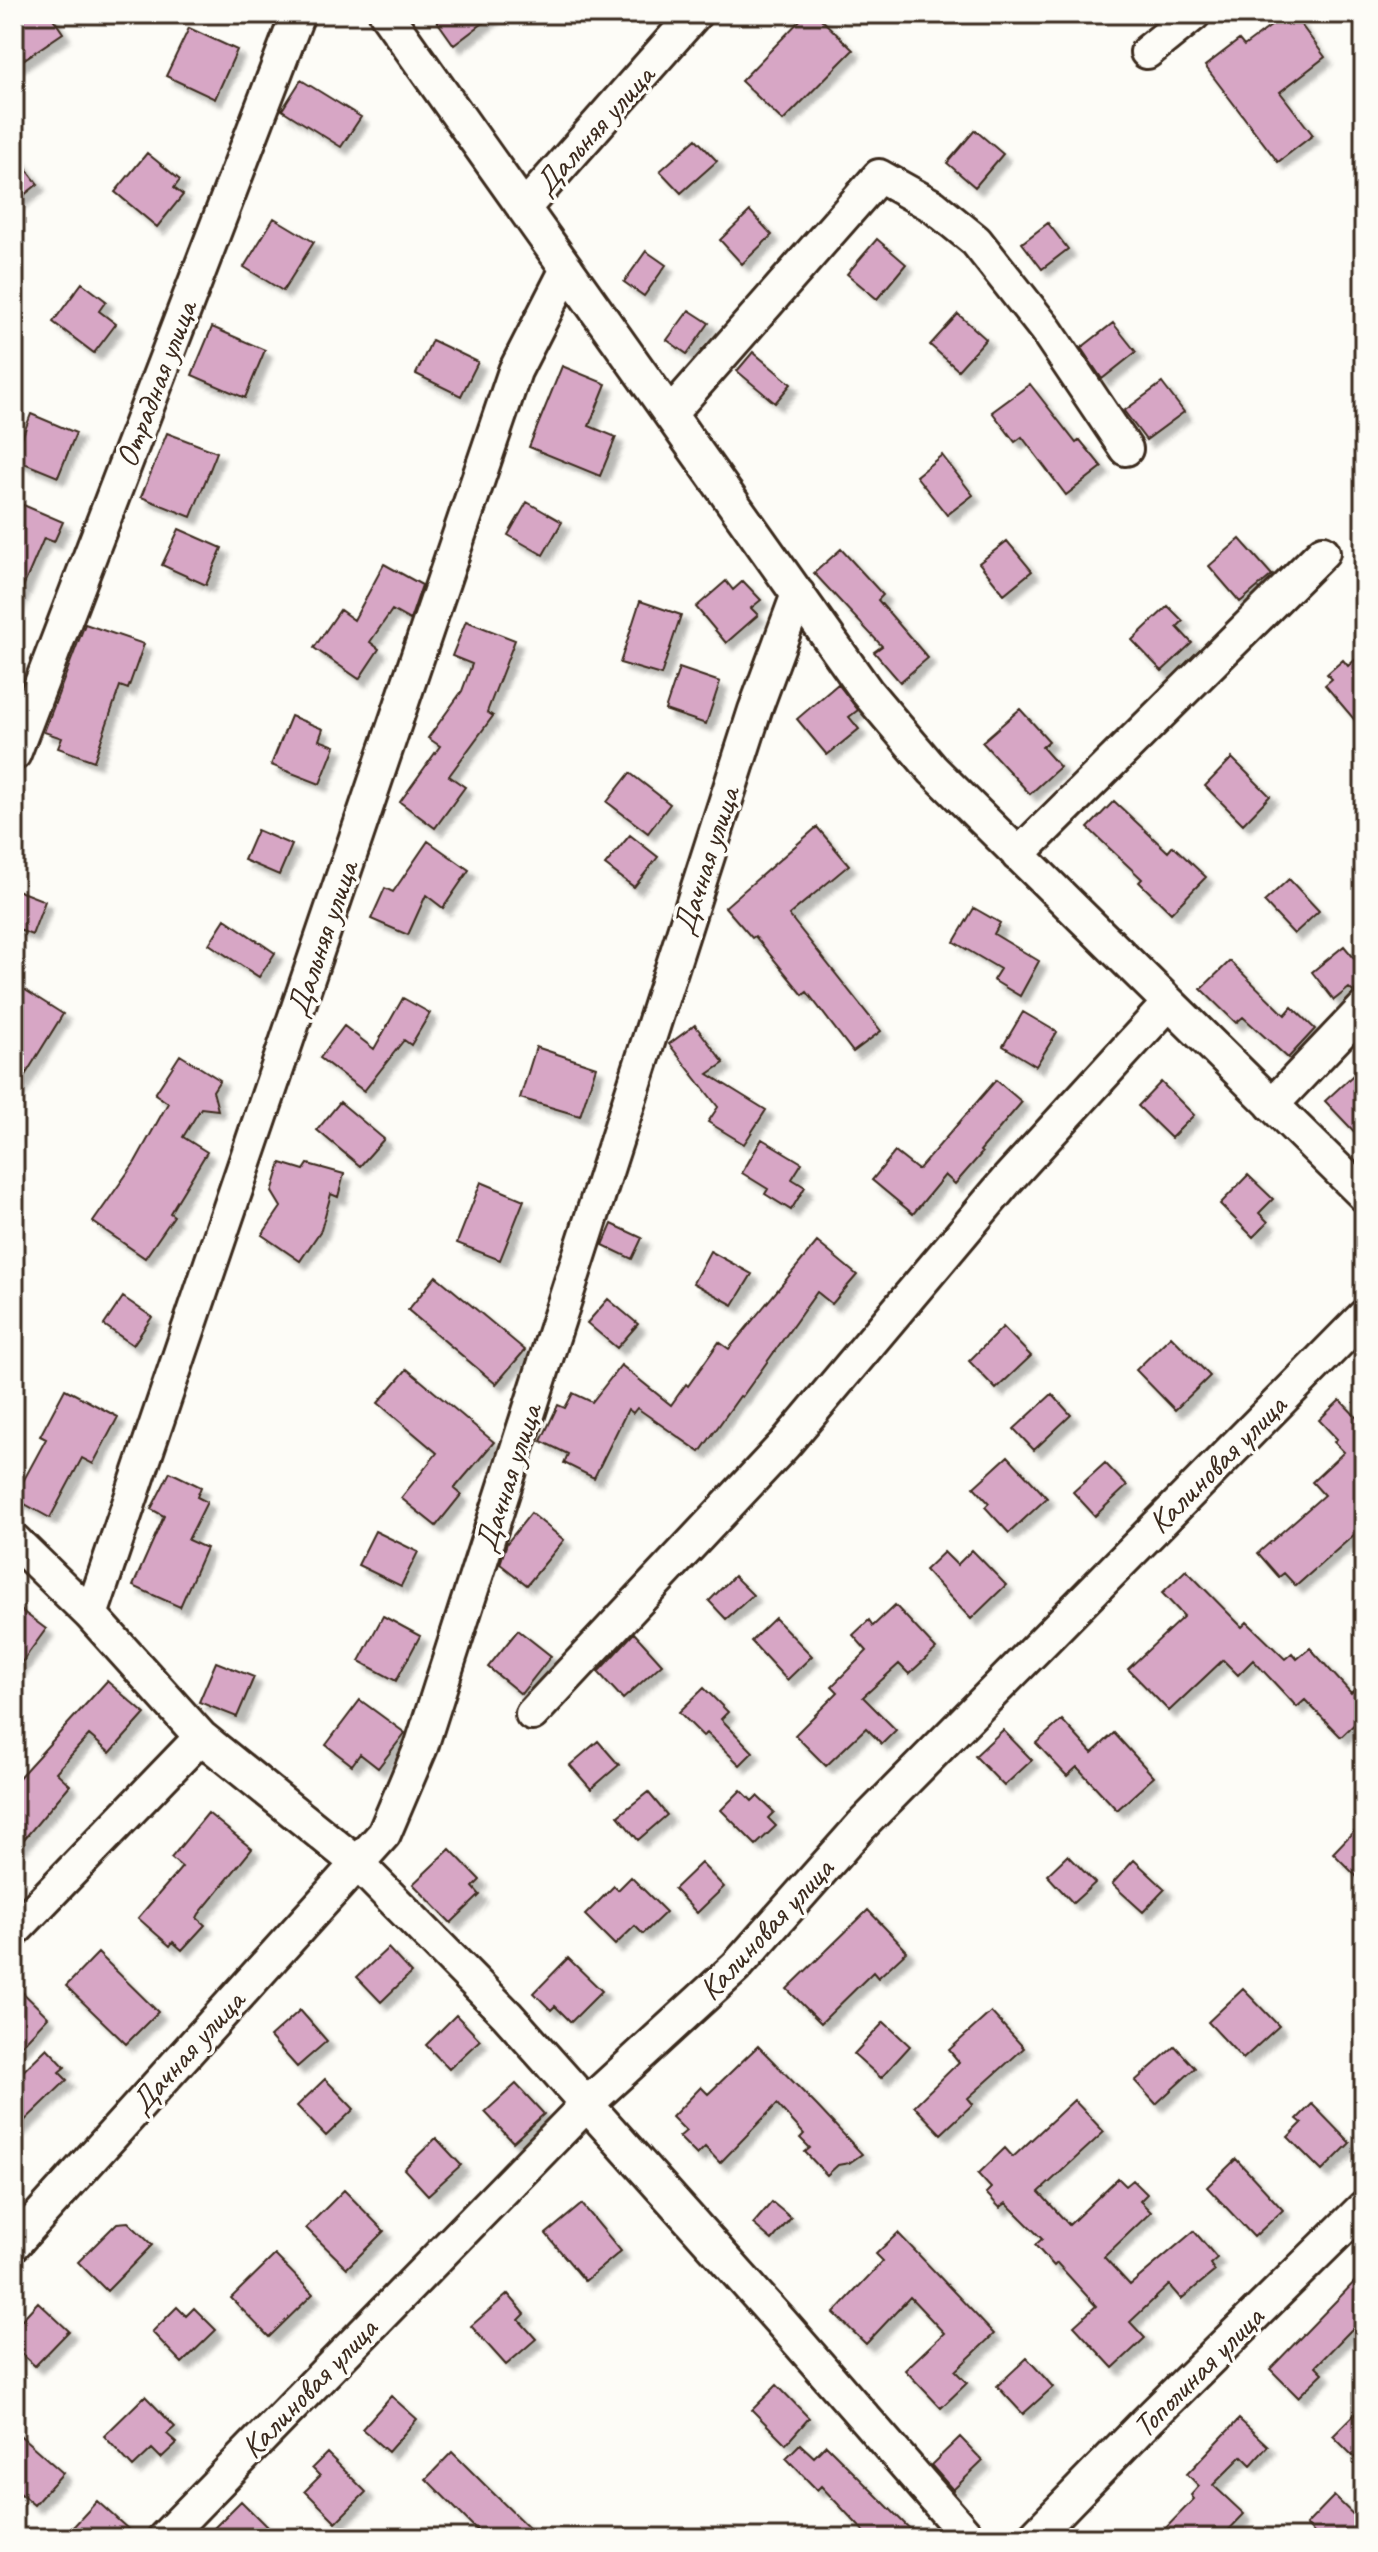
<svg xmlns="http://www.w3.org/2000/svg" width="1378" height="2552" viewBox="0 0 1378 2552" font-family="Caveat,sans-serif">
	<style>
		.building { fill: #d7a6c5; stroke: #3b2a1e; stroke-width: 2; filter: url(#shadow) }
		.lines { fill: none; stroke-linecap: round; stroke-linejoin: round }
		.minor-casing { stroke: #3b2a1e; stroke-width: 38 }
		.minor { stroke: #fdfcf7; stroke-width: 32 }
		.labels { text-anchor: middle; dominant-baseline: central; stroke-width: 7; stroke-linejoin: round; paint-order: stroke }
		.street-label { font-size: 32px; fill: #3b2a1e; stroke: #fdfcf7 }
	</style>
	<defs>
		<filter id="shadow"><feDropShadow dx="7" dy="7" stdDeviation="2" flood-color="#0004"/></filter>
	</defs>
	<rect width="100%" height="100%" fill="#fdfcf7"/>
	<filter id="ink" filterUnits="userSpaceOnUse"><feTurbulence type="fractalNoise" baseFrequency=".0125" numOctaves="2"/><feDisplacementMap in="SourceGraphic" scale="16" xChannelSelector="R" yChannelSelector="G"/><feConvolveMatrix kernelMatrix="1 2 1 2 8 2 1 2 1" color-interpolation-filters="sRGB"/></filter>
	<g filter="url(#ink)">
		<path class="building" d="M14 14H50L63 33 14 66Z
			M432 14H495L454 45Z
			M806 14H816L853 50 783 121 741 81Z
			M1287 14H1293L1325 57 1280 92 1313 135 1278 162 1205 66 1239 40 1244 46Z
			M189 28 237 50 215 99 166 76Z
			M301 80 361 117 341 147 282 110Z
			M975 130 1003 154 975 187 947 163Z
			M696 139 717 161 681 193 660 171Z
			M14 153 38 184 14 203Z
			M147 153 180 180 174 188 183 195 157 227 115 192Z
			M750 211 772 235 742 264 720 240Z
			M274 218 314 242 283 291 244 267Z
			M1048 223 1068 249 1042 269 1022 243Z
			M877 239 906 264 877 299 847 274Z
			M646 251 666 265 644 296 624 282Z
			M82 283 106 301 99 311 116 324 94 353 53 322Z
			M689 310 709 323 687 354 667 340Z
			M958 314 986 339 958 370 930 345Z
			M1113 323 1136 352 1102 379 1081 348Z
			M212 327 265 350 245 398 192 375Z
			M432 340 478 362 461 396 416 374Z
			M753 352 791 384 775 403 737 371Z
			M562 366 606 384 589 426 616 437 600 476 529 447Z
			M1162 383 1184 412 1146 440 1124 411Z
			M1030 384 1076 443 1080 440 1102 467 1066 495 1022 437 1015 442 992 412Z
			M31 414 76 433 58 477 14 459Z
			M167 433 217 452 191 517 141 497Z
			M942 455 973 495 947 515 916 476Z
			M14 501 63 522 54 542 44 538 14 608Z
			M527 502 562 522 543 555 508 535Z
			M179 529 222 548 206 585 162 565Z
			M1240 539 1272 575 1240 602 1209 566Z
			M1007 541 1032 571 1004 594 979 563Z
			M841 549 883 595 878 600 928 658 900 682 874 652 882 646 814 573Z
			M384 564 422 585 410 620 392 610 370 642 379 649 359 679 314 648 340 610 354 620Z
			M726 581 733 590 743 581 761 600 751 608 758 615 726 643 696 607Z
			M640 601 681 615 661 675 620 663Z
			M1168 606 1183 621 1177 627 1192 643 1162 671 1132 640Z
			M466 621 515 640 487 712 493 716 449 776 465 787 435 828 400 802 440 746 428 738 462 691 472 664 452 656Z
			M85 624 144 644 128 689 120 686 94 761 58 748 62 738 44 732Z
			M1364 652V731L1325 685 1332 679 1327 674 1343 660 1348 666Z
			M679 668 720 682 706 724 665 710Z
			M838 684 858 710 849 717 859 729 827 755 797 719Z
			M1020 709 1049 741 1042 747 1060 767 1030 794 982 742Z
			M291 716 323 729 319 740 335 746 320 784 271 765Z
			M1232 758 1270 796 1243 824 1205 786Z
			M630 773 670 804 648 833 607 802Z
			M1114 801 1168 852 1173 846 1206 877 1171 913 1139 882 1142 879 1088 828Z
			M817 827 849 865 789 915 881 1031 853 1052 807 992 803 995 755 936 752 938 725 907Z
			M257 830 292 845 279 875 244 860Z
			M630 835 658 857 634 887 605 865Z
			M428 841 469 870 443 908 426 895 408 935 371 919 385 888 393 892Z
			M1289 879 1319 911 1294 934 1264 902Z
			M14 889 45 901 32 935 14 928Z
			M974 908 1000 923 994 934 1039 961 1020 996 993 980 1000 969 954 942Z
			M225 919 275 953 259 977 209 944Z
			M1344 946 1364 970V983L1353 992 1349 988 1334 1000 1312 972Z
			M1230 961 1285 1015 1292 1007 1315 1029 1288 1058 1243 1017 1236 1023 1201 989Z
			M22 988 63 1014 14 1093V1002Z
			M403 998 430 1013 411 1045 404 1040 364 1091 320 1058 344 1026 374 1049Z
			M1023 1012 1057 1032 1036 1066 1003 1046Z
			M695 1025 724 1063 708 1074 766 1110 744 1144 708 1122 718 1107 669 1044Z
			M536 1047 596 1067 580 1116 520 1098Z
			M180 1055 220 1080 213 1091 218 1110 201 1108 183 1137 207 1152 170 1213 174 1216 145 1258 93 1222 135 1162 168 1103 155 1094Z
			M1364 1065V1142L1325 1101Z
			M996 1080 1022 1102 980 1151 982 1153 955 1184 945 1175 913 1214 872 1180 895 1152 918 1170Z
			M1161 1082 1194 1115 1171 1138 1138 1106Z
			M340 1102 384 1139 360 1166 317 1130Z
			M762 1139 802 1163 792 1179 805 1187 791 1210 765 1194 768 1189 742 1173Z
			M281 1163 304 1170 308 1164 344 1174 338 1197 331 1194 321 1230 300 1261 262 1235 281 1207 272 1192Z
			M1248 1175 1273 1199 1259 1213 1268 1222 1253 1237 1220 1204Z
			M481 1182 524 1200 500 1260 457 1243Z
			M612 1224 642 1238 632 1259 603 1245Z
			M817 1242 857 1275 832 1304 817 1292 742 1397 740 1396 700 1452 637 1408 633 1413 628 1409 594 1478 564 1463 568 1454 541 1441 558 1405 565 1408 573 1393 592 1402 621 1365 671 1405 686 1384 688 1386 719 1342 729 1349Z
			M710 1251 752 1274 733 1305 693 1283Z
			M436 1276 525 1350 496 1384 408 1310Z
			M123 1297 152 1317 133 1345 104 1325Z
			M608 1299 638 1324 617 1348 587 1323Z
			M1003 1327 1031 1356 996 1389 969 1361Z
			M1171 1336 1210 1376 1175 1410 1136 1370Z
			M407 1369 494 1442 454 1489 461 1495 436 1526 401 1498 437 1453 378 1403Z
			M65 1389 118 1417 93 1464 82 1458 50 1518 14 1498 46 1439 40 1436Z
			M1052 1394 1071 1415 1034 1450 1014 1429Z
			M1340 1400 1364 1425V1526L1296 1586 1284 1573 1279 1577 1258 1553 1324 1495 1312 1482 1344 1452 1334 1442 1337 1439 1319 1420Z
			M1008 1456 1047 1498 1009 1533 985 1507 989 1503 974 1487Z
			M1105 1463 1127 1486 1095 1516 1073 1492Z
			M170 1472 201 1487 197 1497 207 1502 188 1540 206 1548 180 1607 133 1586 164 1516 151 1509Z
			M531 1513 564 1540 527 1585 500 1564 507 1543Z
			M375 1531 418 1552 401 1586 358 1565Z
			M972 1550 1006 1585 971 1619 925 1570 944 1552 957 1565Z
			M1186 1570 1242 1627 1247 1622 1285 1659 1292 1653 1297 1659 1310 1648 1351 1693 1364 1680V1715L1341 1737 1305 1700 1297 1707 1253 1660 1238 1675 1223 1660 1169 1711 1128 1669 1184 1616 1162 1593Z
			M734 1576 753 1595 726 1619 709 1601Z
			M14 1605 46 1629 14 1673Z
			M895 1605 936 1649 909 1674 899 1664 863 1697 896 1730 882 1744 866 1728 826 1766 795 1735 838 1692 832 1686 867 1651 853 1635 869 1620 873 1626Z
			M383 1616 420 1636 396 1681 359 1661Z
			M775 1618 812 1656 787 1680 751 1641Z
			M518 1630 551 1656 521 1694 488 1667Z
			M634 1633 662 1664 623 1699 598 1672Z
			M216 1662 254 1677 237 1717 199 1702Z
			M107 1681 145 1714 110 1753 89 1735 56 1772 70 1785 14 1851V1783Z
			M704 1688 728 1712 721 1719 753 1752 740 1765 707 1733 703 1736 679 1712Z
			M360 1700 405 1733 378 1768 360 1754 352 1765 326 1745Z
			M1062 1720 1092 1753 1114 1733 1154 1777 1117 1810 1077 1767 1067 1776 1036 1743Z
			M1003 1730 1032 1760 1004 1786 975 1756Z
			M598 1741 619 1765 591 1789 570 1765Z
			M741 1790 752 1801 757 1796 774 1812 768 1818 776 1826 756 1845 721 1810Z
			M648 1792 667 1815 638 1840 618 1816Z
			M208 1813 252 1849 199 1914 197 1918 205 1925 182 1950 173 1942 170 1946 138 1918 182 1867 171 1858Z
			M1354 1831 1364 1842V1884L1333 1853Z
			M450 1849 480 1880 473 1887 480 1895 451 1923 413 1884Z
			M1068 1855 1095 1883 1073 1903 1047 1875Z
			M1134 1860 1165 1889 1143 1912 1112 1884Z
			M701 1863 724 1887 697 1913 674 1889Z
			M631 1877 666 1912 643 1934 635 1926 615 1945 585 1915 614 1886 618 1890Z
			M868 1910 907 1951 878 1978 873 1972 821 2023 787 1989Z
			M388 1948 411 1973 381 2002 357 1977Z
			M98 1953 158 2012 126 2044 66 1986Z
			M568 1958 602 1991 571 2022 555 2006 551 2010 534 1993Z
			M14 1984 48 2017 14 2053Z
			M1243 1989 1279 2026 1243 2059 1208 2022Z
			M300 2010 327 2041 297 2067 270 2037Z
			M991 2012 1024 2048 968 2098 973 2104 941 2134 914 2106 959 2062 949 2050Z
			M456 2015 480 2040 449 2069 426 2045Z
			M884 2022 910 2046 881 2078 854 2054Z
			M758 2046 817 2106 862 2154 849 2163 838 2165 827 2175 805 2152 810 2148 800 2138 804 2134 777 2104 720 2163 705 2147 697 2155 679 2137 686 2131 672 2117 701 2087 708 2094Z
			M1175 2046 1195 2068 1156 2104 1135 2081Z
			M47 2048 65 2067 59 2072 67 2080 14 2131V2080Z
			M325 2079 354 2109 326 2136 297 2106Z
			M516 2084 544 2114 513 2142 485 2112Z
			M1074 2100 1104 2132 1039 2192 1069 2225 1118 2178 1126 2186 1133 2180 1147 2194 1140 2201 1151 2212 1104 2257 1130 2285 1194 2231 1217 2258 1210 2264 1215 2271 1181 2299 1169 2285 1130 2322 1145 2338 1113 2368 1074 2326 1096 2306 1057 2263 1054 2266 1035 2245 1042 2239 1006 2203 1000 2208 986 2193 991 2188 978 2174 1005 2148 1013 2157Z
			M1312 2104 1350 2143 1322 2171 1288 2137 1302 2123 1297 2119Z
			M436 2138 461 2165 428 2195 404 2169Z
			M1236 2159 1283 2210 1254 2237 1207 2187Z
			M344 2190 384 2231 347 2268 306 2228Z
			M772 2202 791 2218 772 2240 753 2224Z
			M582 2204 621 2251 585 2281 546 2234Z
			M128 2222 152 2245 107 2291 78 2262 117 2223Z
			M898 2233 994 2334 955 2371 967 2383 941 2408 905 2370 944 2333 910 2297 866 2344 834 2313 883 2261 876 2254Z
			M275 2255 313 2294 269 2337 231 2298Z
			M1364 2272V2339L1353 2328 1316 2366 1323 2373 1298 2397 1270 2369Z
			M508 2294 525 2314 519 2320 536 2339 506 2365 471 2326Z
			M38 2302 69 2331 35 2366 14 2347V2328Z
			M177 2307 186 2316 194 2308 216 2330 182 2363 152 2332Z
			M1027 2358 1053 2387 1023 2414 997 2386Z
			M777 2385 809 2418 786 2444 752 2410Z
			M145 2396 175 2427 167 2434 177 2443 161 2458 152 2449 133 2467 104 2436Z
			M391 2396 417 2419 388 2452 362 2429Z
			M1364 2405V2467L1333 2436Z
			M1239 2419 1268 2446 1251 2465 1242 2456 1213 2485 1244 2514 1221 2538H1156L1194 2499 1191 2495 1199 2486 1187 2474Z
			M14 2430 63 2473 34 2505 14 2488Z
			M960 2437 983 2461 953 2490 931 2465Z
			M800 2444 814 2457 826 2445 919 2538H870L821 2486 817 2490 786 2458Z
			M452 2452 485 2485 539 2538H485L426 2479Z
			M327 2453 366 2492 336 2522 305 2491 320 2476 312 2468Z
			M1334 2496 1364 2525V2538H1319L1306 2525Z
			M97 2501 138 2538H63Z
			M241 2501 278 2538H204Z"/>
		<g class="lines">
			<defs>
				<path id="minor" d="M386 14 867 692 933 770 1364 1195
					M1147 52 1194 14
					M524 208 695 14
					M670 414 879 176 933 206 976 241 1046 330 1126 449
					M14 754 298 14
					M1018 855 1323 552
					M1272 1105 1364 1008
					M14 1540 91 1615 201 1737 357 1863 507 2015 780 2321 969 2538
					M91 1615 515 371 567 269
					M532 1714 785 1444 1007 1180 1168 1004
					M14 1931 201 1737
					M14 2244 384 1834 421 1747 755 710 798 594
					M164 2538 587 2104 736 1967 861 1826 1364 1316
					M1033 2538 1145 2423 1364 2207"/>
			</defs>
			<use href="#minor" class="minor-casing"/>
			<use href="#minor" class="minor"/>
		</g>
	</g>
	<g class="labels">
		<g class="street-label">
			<text transform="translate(594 130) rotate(-48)">Дальняя улица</text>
			<text transform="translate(156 384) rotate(-69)">Отрадная улица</text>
			<text transform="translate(706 861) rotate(-72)">Дачная улица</text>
			<text transform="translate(322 939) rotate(-71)">Дальняя улица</text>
			<text transform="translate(1217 1464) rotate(-45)">Калиновая улица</text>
			<text transform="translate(508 1478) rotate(-72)">Дачная улица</text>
			<text transform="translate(766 1929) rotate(-47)">Калиновая улица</text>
			<text transform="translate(187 2052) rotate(-48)">Дачная улица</text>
			<text transform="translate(1198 2372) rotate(-45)">Тополиная улица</text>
			<text transform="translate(309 2388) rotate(-46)">Калиновая улица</text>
		</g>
	</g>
	<rect width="1378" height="2552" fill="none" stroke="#fdfcf7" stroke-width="48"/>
	<rect x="24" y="24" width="1330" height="2504" fill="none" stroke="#3b2a1e" stroke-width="3" filter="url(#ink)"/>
</svg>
